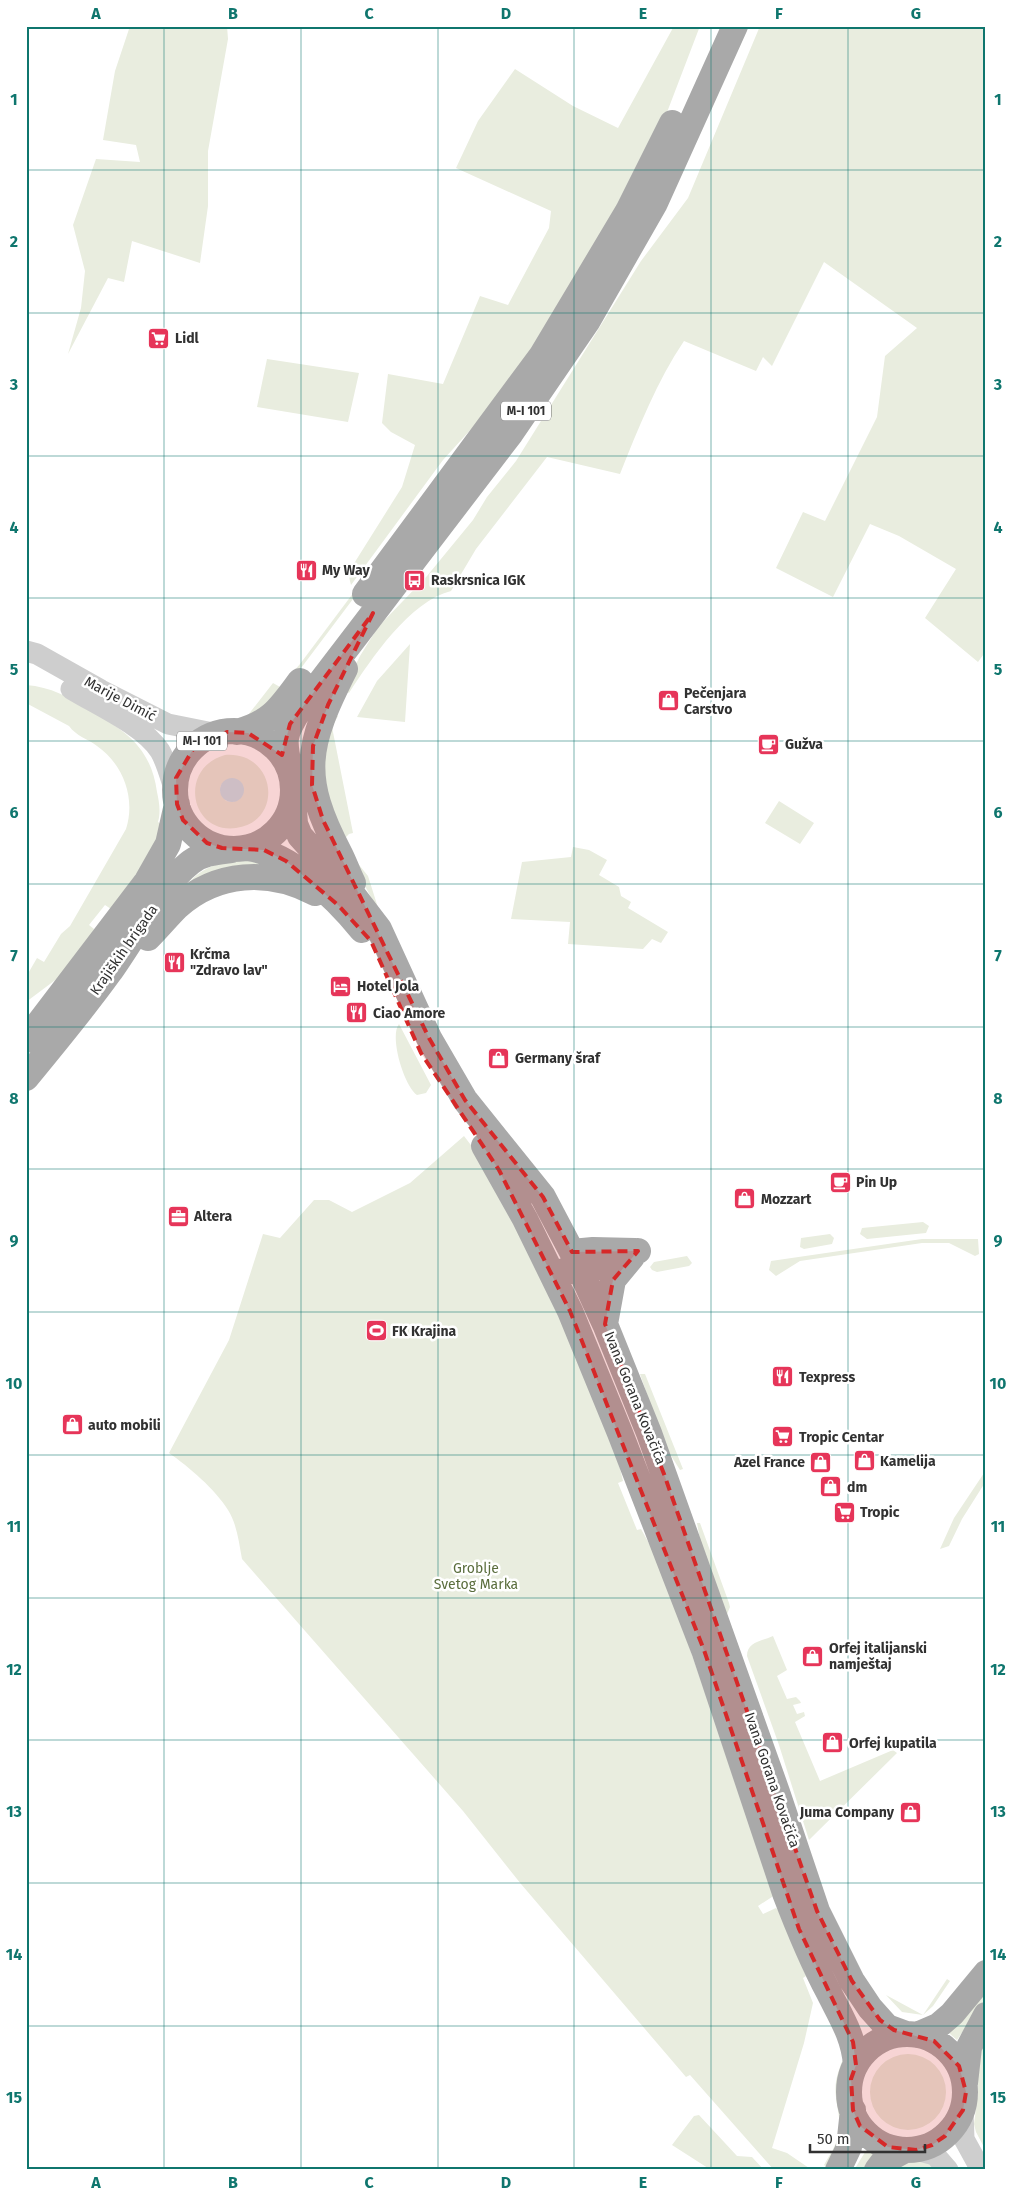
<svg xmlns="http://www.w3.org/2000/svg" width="1012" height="2196" viewBox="0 0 1012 2196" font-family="'Fira Sans',sans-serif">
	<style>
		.green { fill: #e9eddf; fill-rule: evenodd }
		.water { fill: #cce4ed }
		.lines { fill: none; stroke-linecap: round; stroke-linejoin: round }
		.minor { stroke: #cecece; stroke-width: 21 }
		.major { stroke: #a9a9a9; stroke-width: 26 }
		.marked { fill: #d62828; fill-opacity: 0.2; stroke: #d62828; stroke-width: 4; stroke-dasharray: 10 6; stroke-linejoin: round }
		.grid { fill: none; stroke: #0f766e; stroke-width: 1; stroke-opacity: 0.55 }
		.labels { text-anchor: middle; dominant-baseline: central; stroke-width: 5; stroke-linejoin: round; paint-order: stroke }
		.shield { fill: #fff; stroke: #6f6f6f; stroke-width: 1 }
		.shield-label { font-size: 12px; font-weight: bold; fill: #313131 }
		.poi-label { font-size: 14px; font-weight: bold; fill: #313131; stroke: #fff; text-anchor: start }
		.street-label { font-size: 14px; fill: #313131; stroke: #fff }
		.park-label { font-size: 14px; fill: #5a6d3d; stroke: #fff }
		.neatline { fill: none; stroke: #0f766e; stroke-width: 2 }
		.grid-label { font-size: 16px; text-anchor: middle; font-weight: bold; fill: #0f766e }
	</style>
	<rect width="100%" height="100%" fill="#fff"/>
	<path class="green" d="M130 26H227L228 39 208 151V206L200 263 132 241 124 282 108 278 68 354 81 308 85 271 73 225 96 159 140 162 136 145 103 140 115 71Z
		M674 26H700L661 128 596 249 503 394 443 460 351 585 348 573 402 487 415 445 391 432 382 423 388 374 443 384 480 296 508 305 549 228 551 211 456 168 478 121 515 69 573 106 618 128Z
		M760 26H986V651L978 662 925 618 956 569 899 536 870 524 833 597 776 568 803 512 825 521 877 417 885 356 917 328 824 262 772 366 763 357 756 371 684 341C657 381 638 429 620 474L547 457 476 549 451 591C410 601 371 659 349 693L343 690 360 656 378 627 427 576 473 520 487 497 516 461 641 261 688 198Z
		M267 359 359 373 348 422 257 407Z
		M423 500 426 502 280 696 245 719 273 683 280 687 300 664Z
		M410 644 405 722 357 717 377 681Z
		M26 685C51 687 69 697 90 710 125 731 151 747 157 792 159 801 161 812 158 822L164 826 163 839 111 909 105 905 89 925 94 929 78 963 26 1002V977L37 958 44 962 61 934 70 926 126 829C136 798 123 764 97 746 88 739 76 736 69 726L26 703Z
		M332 713 338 716 332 727 353 833 349 834 344 839 347 850 368 876 380 914 345 849 320 783Z
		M225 755C277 751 284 822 236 828 190 834 178 768 225 755ZM229 779H236L243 787V795L233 802 226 801 220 791 221 785Z
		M779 801 814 823 800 844 765 823Z
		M573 847 589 850 607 860 599 875 619 887 621 896 631 902 628 908 668 932 661 943 652 939 643 949 568 944 570 922 511 919 522 862 571 857Z
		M239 859 270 860 291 869 180 892C200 869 209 865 239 859Z
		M399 1024 431 1085 426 1093 417 1095C404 1086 389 1036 399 1024Z
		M464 1136 480 1157 558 1309 619 1464 623 1481 618 1483 637 1530 641 1529 661 1565 775 1895 758 1906 763 1914 776 1908 778 1910 806 1976 803 1978 813 2003 804 2043 772 2148 787 2153 809 2168 808 2170H774L690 2075 686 2077 521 1884 463 1811 242 1559C239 1543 237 1524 228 1510 215 1489 189 1467 169 1453L229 1340 263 1234 280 1238 314 1200H329L352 1212 410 1183Z
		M923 1222 929 1226 926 1233 867 1239 860 1234 862 1228Z
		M830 1234 834 1238 832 1244 804 1249 800 1247 801 1238Z
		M922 1239H978L979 1254 975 1256 949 1243H922L800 1261 776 1276 769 1270 771 1261Z
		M687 1256 692 1263 689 1266 657 1272 652 1270 650 1267 654 1262Z
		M640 1374H645L683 1469 680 1470 665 1446Z
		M986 1470V1481L962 1519 949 1546 940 1549 954 1518Z
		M697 1523H700L729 1603 730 1607 725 1619 703 1557Z
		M773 1636 787 1670 777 1676 787 1699 796 1697 800 1701 801 1703 793 1705 797 1714 804 1712 805 1716 795 1722 820 1781 893 1750 897 1753 809 1840 779 1745 747 1656C747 1642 762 1641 773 1636Z
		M947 1979 950 1981 933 2006 923 2015 902 2012 886 1995 923 2015Z
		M986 1989V1997L957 2040 949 2033Z
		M986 2039V2151L976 2132 974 2124 978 2093 976 2063Z
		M848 2053 838 2084 845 2125 830 2170 824 2165C829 2156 836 2146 838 2136 844 2115 829 2096 839 2070 841 2064 843 2057 848 2053Z
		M870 2092a38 38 0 1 1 76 0a38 38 0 1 1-76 0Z
		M699 2115 737 2156 752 2157 764 2170H711L672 2145 694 2116Z
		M867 2149 876 2154 866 2170H854Z
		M912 2161 927 2163 938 2170H890Z"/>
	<path class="water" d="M220 790a12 12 0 1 1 24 0a12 12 0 1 1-24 0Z"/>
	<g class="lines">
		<path class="minor" d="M26 651 37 654 101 690 168 724 218 734
			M71 689C97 705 143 725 160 751 167 763 170 777 175 791
			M963 2110 964 2139 981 2170
			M916 2150 935 2155 948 2170"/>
		<path class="major" d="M365 594 542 355 628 211 672 123
			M345 669C306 746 299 776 340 854 345 864 348 873 353 883
			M175 790a59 59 0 1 1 118 0a59 59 0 1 1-118 0Z
			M237 732C271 723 280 708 300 681
			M290 770C283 740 283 735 300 709L511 433 587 322 655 203 735 26
			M293 796 295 824 300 836 353 895 379 929 429 1038 465 1100 543 1197 572 1252 605 1324 649 1433 777 1792 817 1911 852 1981 870 2008 887 2027 906 2034
			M248 848C291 854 335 897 362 930
			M148 938C158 928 167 917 177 907 217 871 269 869 315 893
			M26 1040 147 881 168 844 177 804
			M26 1078C54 1044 83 1009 109 973 131 943 163 883 191 862 203 853 216 852 231 850
			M484 1146 525 1219 570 1311 620 1433 704 1650 785 1893C798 1927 812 1961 829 1993 841 2017 854 2037 856 2065
			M572 1252 593 1250 635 1251
			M564 1271C593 1271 613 1265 638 1251
			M605 1324 613 1280 632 1257
			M849 2092a58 58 0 1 1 116 0a58 58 0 1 1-116 0Z
			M917 2035 938 2026 952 2014 986 1973
			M965 2083 969 2047 986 2015
			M838 2170 849 2147 853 2110
			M877 2170 883 2162 905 2150"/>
	</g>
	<path class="marked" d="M373 613 328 705 313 746 312 785 323 820 429 1038 465 1100 543 1197 572 1252 638 1251 613 1280 605 1324 664 1474 817 1911 852 1981 880 2020 894 2030 934 2041 959 2066 966 2092 963 2110 945 2136 932 2145 916 2150 888 2147 860 2126 853 2110 851 2079 856 2065 853 2042 799 1929 704 1650 570 1311 499 1170 421 1053 371 941 338 905 286 861 264 850 222 848 207 843 183 820 177 804 176 778 195 746 227 732 248 733 282 755 290 724Z"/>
	<path class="grid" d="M164 26V2170M301 26V2170M438 26V2170M574 26V2170M711 26V2170M848 26V2170M26 170H986M26 313H986M26 456H986M26 598H986M26 741H986M26 884H986M26 1027H986M26 1169H986M26 1312H986M26 1455H986M26 1598H986M26 1740H986M26 1883H986M26 2026H986"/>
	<defs>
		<symbol id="supermarket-square" viewBox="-11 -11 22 22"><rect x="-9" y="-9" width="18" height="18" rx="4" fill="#e63559" stroke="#fff"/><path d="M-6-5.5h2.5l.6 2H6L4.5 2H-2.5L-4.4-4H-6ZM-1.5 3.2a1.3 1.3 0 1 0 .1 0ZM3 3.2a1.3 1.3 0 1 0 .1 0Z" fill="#fff"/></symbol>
		<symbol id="restaurant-square" viewBox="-11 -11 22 22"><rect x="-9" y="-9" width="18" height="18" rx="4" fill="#e63559" stroke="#fff"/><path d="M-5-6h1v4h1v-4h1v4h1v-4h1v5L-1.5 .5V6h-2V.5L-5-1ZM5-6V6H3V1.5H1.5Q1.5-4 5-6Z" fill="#fff"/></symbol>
		<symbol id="bus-square" viewBox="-11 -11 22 22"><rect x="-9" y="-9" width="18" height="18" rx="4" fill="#e63559" stroke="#fff"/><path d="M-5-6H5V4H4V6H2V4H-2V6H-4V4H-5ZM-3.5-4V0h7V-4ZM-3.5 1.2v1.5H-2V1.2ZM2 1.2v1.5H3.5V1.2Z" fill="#fff"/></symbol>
		<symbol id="shop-square" viewBox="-11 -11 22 22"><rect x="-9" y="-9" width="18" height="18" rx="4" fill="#e63559" stroke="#fff"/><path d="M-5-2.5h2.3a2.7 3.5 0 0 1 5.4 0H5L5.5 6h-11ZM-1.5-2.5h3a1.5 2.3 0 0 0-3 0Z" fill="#fff"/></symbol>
		<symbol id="cafe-square" viewBox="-11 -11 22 22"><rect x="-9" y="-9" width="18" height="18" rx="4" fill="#e63559" stroke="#fff"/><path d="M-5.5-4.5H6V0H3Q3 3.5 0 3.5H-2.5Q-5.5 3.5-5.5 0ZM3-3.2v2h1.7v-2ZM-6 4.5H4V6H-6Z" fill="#fff"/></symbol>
		<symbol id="hotel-square" viewBox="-11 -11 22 22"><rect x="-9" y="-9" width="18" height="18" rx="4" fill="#e63559" stroke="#fff"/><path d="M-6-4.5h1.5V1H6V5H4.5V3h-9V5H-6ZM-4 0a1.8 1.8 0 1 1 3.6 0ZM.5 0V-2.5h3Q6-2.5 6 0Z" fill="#fff"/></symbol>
		<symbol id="office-square" viewBox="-11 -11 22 22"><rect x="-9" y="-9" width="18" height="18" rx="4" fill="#e63559" stroke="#fff"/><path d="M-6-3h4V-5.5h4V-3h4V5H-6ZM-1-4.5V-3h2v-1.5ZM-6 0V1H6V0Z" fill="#fff"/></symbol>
		<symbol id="stadium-square" viewBox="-11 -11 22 22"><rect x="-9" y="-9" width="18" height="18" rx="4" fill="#e63559" stroke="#fff"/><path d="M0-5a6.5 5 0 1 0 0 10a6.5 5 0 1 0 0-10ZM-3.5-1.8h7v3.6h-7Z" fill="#fff"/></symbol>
	</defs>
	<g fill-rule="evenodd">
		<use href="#supermarket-square" x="146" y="326" width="25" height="25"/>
		<use href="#restaurant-square" x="294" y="558" width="25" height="25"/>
		<use href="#bus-square" x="402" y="568" width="25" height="25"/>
		<use href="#shop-square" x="656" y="688" width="25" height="25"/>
		<use href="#cafe-square" x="756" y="732" width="25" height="25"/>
		<use href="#restaurant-square" x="162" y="950" width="25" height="25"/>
		<use href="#hotel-square" x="328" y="974" width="25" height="25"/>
		<use href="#restaurant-square" x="344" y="1000" width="25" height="25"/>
		<use href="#shop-square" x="486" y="1046" width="25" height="25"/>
		<use href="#cafe-square" x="828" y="1170" width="25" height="25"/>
		<use href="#shop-square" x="732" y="1186" width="25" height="25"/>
		<use href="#office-square" x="166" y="1204" width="25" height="25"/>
		<use href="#stadium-square" x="364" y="1318" width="25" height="25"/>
		<use href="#restaurant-square" x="770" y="1364" width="25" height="25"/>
		<use href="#shop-square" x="60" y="1412" width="25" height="25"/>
		<use href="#supermarket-square" x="770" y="1424" width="25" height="25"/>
		<use href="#shop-square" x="852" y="1448" width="25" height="25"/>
		<use href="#shop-square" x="808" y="1450" width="25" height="25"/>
		<use href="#shop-square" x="818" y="1474" width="25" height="25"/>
		<use href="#supermarket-square" x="832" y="1500" width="25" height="25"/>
		<use href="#shop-square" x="800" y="1644" width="25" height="25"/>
		<use href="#shop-square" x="820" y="1730" width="25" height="25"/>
		<use href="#shop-square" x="898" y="1800" width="25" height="25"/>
	</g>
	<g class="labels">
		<g class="shield">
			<rect x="501" y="401.5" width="50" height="19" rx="4"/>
			<rect x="177" y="731.5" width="50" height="19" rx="4"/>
		</g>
		<g class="shield-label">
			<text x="526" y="411">M-I 101</text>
			<text x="202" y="741">M-I 101</text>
		</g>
		<g class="poi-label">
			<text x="175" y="338">Lidl</text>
			<text x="322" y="570">My Way</text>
			<text x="431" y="580">Raskrsnica IGK</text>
			<text x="684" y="693">Pečenjara<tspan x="684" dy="16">Carstvo</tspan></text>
			<text x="785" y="744">Gužva</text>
			<text x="190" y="954">Krčma<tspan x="190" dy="16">"Zdravo lav"</tspan></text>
			<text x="357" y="986">Hotel Jola</text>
			<text x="373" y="1013">Ciao Amore</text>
			<text x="515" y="1058">Germany šraf</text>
			<text x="856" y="1182">Pin Up</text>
			<text x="761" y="1199">Mozzart</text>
			<text x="194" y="1216">Altera</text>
			<text x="392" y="1331">FK Krajina</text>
			<text x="799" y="1377">Texpress</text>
			<text x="88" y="1425">auto mobili</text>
			<text x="799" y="1437">Tropic Centar</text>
			<text x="880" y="1461">Kamelija</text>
			<text x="805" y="1462" text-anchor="end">Azel France</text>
			<text x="847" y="1487">dm</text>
			<text x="860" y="1512">Tropic</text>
			<text x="829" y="1648">Orfej italijanski<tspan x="829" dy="16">namještaj</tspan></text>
			<text x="849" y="1743">Orfej kupatila</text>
			<text x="894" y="1812" text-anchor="end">Juma Company</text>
		</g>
		<g class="street-label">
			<text transform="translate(120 699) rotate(28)">Marije Dimić</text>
			<text transform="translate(124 950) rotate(-55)">Krajiških brigada</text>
			<text transform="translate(635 1398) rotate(68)">Ivana Gorana Kovačića</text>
			<text transform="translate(772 1780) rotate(71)">Ivana Gorana Kovačića</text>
		</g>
		<g class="park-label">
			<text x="476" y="1568">Groblje<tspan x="476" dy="16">Svetog Marka</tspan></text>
		</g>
	</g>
	<rect width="1012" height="2196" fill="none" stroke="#ffffff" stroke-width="55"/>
	<path d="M810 2144v8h115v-8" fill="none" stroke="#313131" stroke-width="2.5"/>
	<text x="817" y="2144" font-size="15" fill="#313131" stroke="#ffffff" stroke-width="4" paint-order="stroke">50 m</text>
	<rect x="28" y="28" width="956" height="2140" class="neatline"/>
	<g class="grid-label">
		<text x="96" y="19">A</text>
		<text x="233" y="19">B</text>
		<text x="369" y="19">C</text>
		<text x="506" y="19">D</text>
		<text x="643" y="19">E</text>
		<text x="779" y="19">F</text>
		<text x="916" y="19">G</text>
		<text x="14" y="105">1</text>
		<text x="998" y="105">1</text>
		<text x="14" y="247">2</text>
		<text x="998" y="247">2</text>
		<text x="14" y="390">3</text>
		<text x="998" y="390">3</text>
		<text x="14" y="533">4</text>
		<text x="998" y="533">4</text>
		<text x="14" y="675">5</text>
		<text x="998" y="675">5</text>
		<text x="14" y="818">6</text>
		<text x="998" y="818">6</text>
		<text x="14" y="961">7</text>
		<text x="998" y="961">7</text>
		<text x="14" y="1104">8</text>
		<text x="998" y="1104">8</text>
		<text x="14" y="1246">9</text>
		<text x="998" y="1246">9</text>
		<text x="14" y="1389">10</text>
		<text x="998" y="1389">10</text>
		<text x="14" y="1532">11</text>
		<text x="998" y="1532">11</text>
		<text x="14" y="1675">12</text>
		<text x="998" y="1675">12</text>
		<text x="14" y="1817">13</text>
		<text x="998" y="1817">13</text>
		<text x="14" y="1960">14</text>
		<text x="998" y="1960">14</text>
		<text x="14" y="2103">15</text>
		<text x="998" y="2103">15</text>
		<text x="96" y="2188">A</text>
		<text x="233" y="2188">B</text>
		<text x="369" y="2188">C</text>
		<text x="506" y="2188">D</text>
		<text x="643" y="2188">E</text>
		<text x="779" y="2188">F</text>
		<text x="916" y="2188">G</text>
	</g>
</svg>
